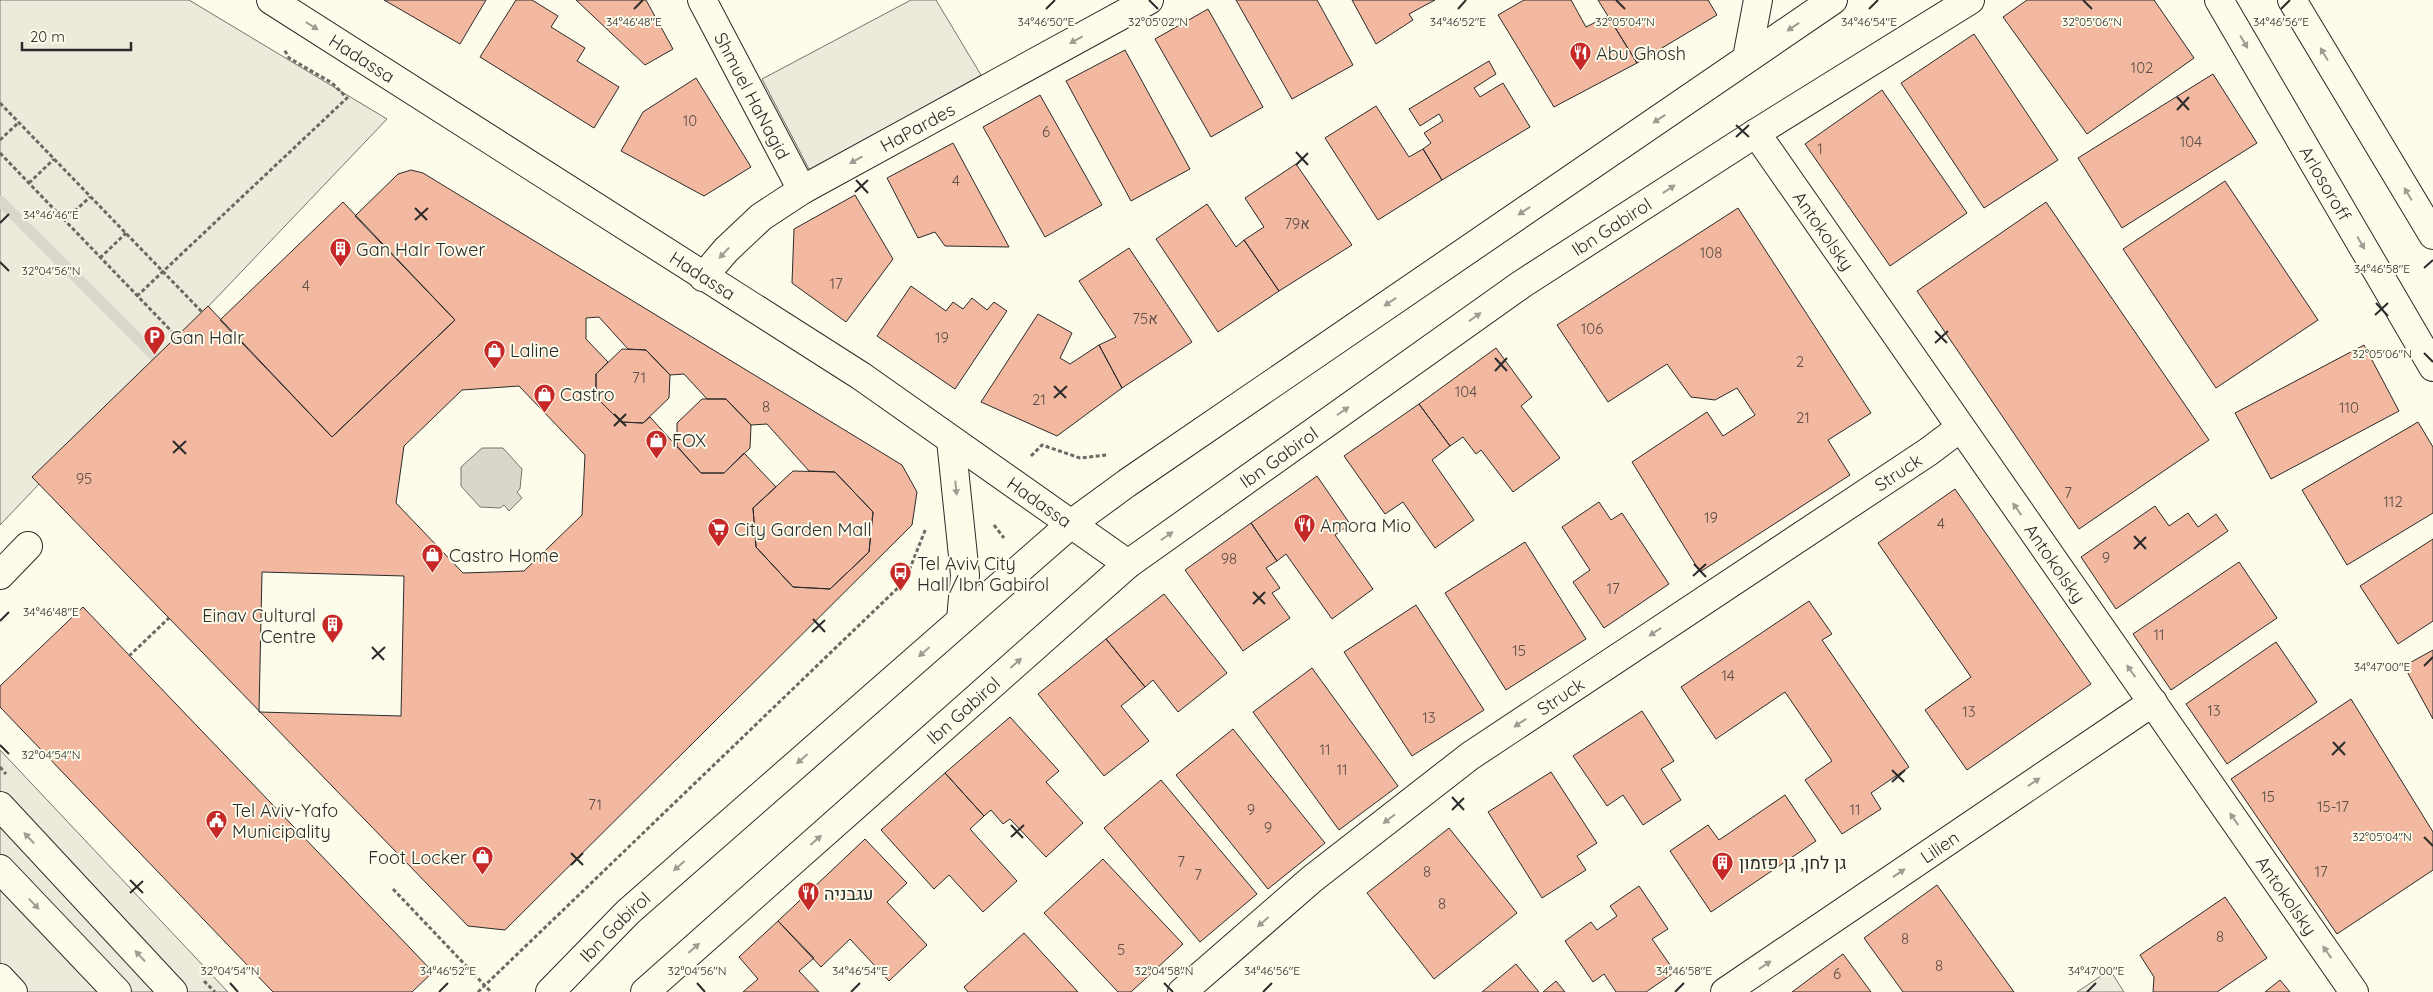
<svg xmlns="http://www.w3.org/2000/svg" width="2433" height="992" viewBox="0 0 2433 992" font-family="Quicksand,Heebo,sans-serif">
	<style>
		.green { fill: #ecebdb; stroke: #74746e }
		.parking { fill: #eceadb; stroke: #74746e }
		.water { fill: #d8d7c9; stroke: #74746e }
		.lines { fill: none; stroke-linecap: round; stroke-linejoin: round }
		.stream { stroke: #d8d7c9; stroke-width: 11 }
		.building { fill: #f2b8a0; stroke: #2b2b2b; fill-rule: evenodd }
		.minor-casing { stroke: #2b2b2b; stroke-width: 30 }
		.major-casing { stroke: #2b2b2b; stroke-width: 30 }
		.path { stroke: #6a6964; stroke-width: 3; stroke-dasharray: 4 2.5; stroke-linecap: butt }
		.minor { stroke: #fdfbea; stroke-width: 28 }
		.major { stroke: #fdfbea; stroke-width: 28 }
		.oneway { fill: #9e9d94 }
		.ticks { fill: none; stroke: #2b2b2b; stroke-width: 2 }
		.labels { text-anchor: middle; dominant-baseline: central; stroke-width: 4; stroke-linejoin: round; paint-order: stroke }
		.number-label { font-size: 15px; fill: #5d4e48 }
		.poi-label { font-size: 18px; fill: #2b2b2b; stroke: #fdfbea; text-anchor: start }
		.street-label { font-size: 18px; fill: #2b2b2b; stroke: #fdfbea }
		.ticks-label { font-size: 12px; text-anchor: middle; fill: #2b2b2b; stroke: #fdfbea; stroke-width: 4; stroke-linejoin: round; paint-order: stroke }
	</style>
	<rect width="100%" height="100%" fill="#fdfbea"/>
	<path class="green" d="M0 0H189L387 119 0 525Z
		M2110 970 2124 992H2077Z"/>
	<path class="parking" d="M911 0H936L981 75 810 171 762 79Z
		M0 750 228 992H0Z"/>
	<path class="water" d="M482 448H503L522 469 520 489 517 492 522 498 509 511 504 505 500 508 480 507 461 486V467Z"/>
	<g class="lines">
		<path class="stream" d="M0 201 156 357"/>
	</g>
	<path class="building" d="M384 0H486L460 44Z
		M516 0H532L558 16 551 27 585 48 577 61 619 87 594 128 480 57Z
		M576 0H646L673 49 645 65Z
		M1236 0H1317L1353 65 1292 99Z
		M1352 0H1435L1409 14 1413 20 1376 44Z
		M1524 0H1571L1586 27 1608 16 1637 63 1554 107 1498 15Z
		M1598 0H1708L1717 15 1637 63Z
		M2027 0H2154L2194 58 2087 134 2003 17Z
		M1208 9 1263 107 1211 137 1155 39Z
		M1974 34 2058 160 1984 208 1901 83Z
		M1125 50 1190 169 1131 201 1066 81Z
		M1489 61 1496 74 1474 88 1480 97 1503 83 1530 127 1442 180 1423 149 1431 143 1424 133 1443 121 1439 114 1420 126 1409 109Z
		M2213 74 2257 143 2122 228 2078 158Z
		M696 78 751 167 704 196 621 151 643 112Z
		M1882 90 1967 213 1890 266 1805 144Z
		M1040 95 1102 205 1045 237 983 127Z
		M1376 106 1409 157 1423 149 1442 180 1378 220 1325 138Z
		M953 143 1009 247 945 246 935 232 918 238 887 178Z
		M1296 164 1352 245 1279 291 1244 240 1264 227 1245 198Z
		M411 170 423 173 902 465 917 492 912 525 505 930 468 926 32 477 208 306 332 437 455 320 355 216 398 174ZM519 386 585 455 582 515 524 571 463 573 396 503 404 446 462 390Z
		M2225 181 2318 320 2216 388 2123 249Z
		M855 195 893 259 846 322 792 283 794 229Z
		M343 202 455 320 332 437 220 320Z
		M2046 202 2209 440 2079 529 1917 291Z
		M1207 204 1236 247 1244 240 1279 291 1218 332 1156 239Z
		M1738 208 1871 413 1828 440 1850 475 1700 572 1632 462 1707 412 1723 436 1755 415 1737 388 1715 400 1691 397 1667 364 1608 402 1557 325Z
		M1129 248 1192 342 1122 388 1099 345 1116 337 1079 281Z
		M911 286 946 311 953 302 963 309 972 298 987 310 994 302 1007 311 955 389 877 336Z
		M1038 314 1072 333 1060 358 1070 364 1099 345 1122 388 1057 436 981 402Z
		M599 317 628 349 646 350 670 375 684 374 707 399H726L751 425 767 424 809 471 835 472 873 512 869 552 830 589 793 587 756 547 753 508 776 487 744 453 724 473H701L650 417 643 423 621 422 596 397V374L608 362 586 339V318Z
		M2364 345 2399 411 2271 479 2235 413Z
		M1496 348 1532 397 1521 406 1560 458 1513 492 1481 450 1476 454 1463 437 1450 446 1419 404Z
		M622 349 646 350 670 375 669 398 643 423 621 422 596 397V374Z
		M702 399H726L751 425 750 448 724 473H701L677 446V423Z
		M1419 404 1450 446 1432 460 1474 520 1435 548 1403 502 1385 514 1344 456Z
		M2418 422 2433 447V513L2347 565 2302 490Z
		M793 471 835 472 873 512 869 552 830 589 793 587 756 547 753 508Z
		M1317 476 1350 524 1335 535 1373 589 1332 619 1286 554 1277 561 1251 523Z
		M1955 489 2091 684 1967 770 1925 710 1971 677 1878 543Z
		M1599 502 1611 520 1622 513 1669 584 1604 628 1573 582 1590 570 1562 527Z
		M2155 506 2169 526 2188 513 2198 527 2216 514 2228 531 2116 609 2081 557Z
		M1251 523 1277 561 1266 568 1280 588 1272 593 1290 618 1243 651 1185 570Z
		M2433 539V621L2398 644 2360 586Z
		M1525 542 1586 639 1506 690 1445 593Z
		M2239 562 2277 618 2171 690 2133 634Z
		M262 572 404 576 401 716 259 712Z
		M1164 594 1227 673 1178 712 1153 680 1145 687 1106 639Z
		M1809 601 1832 634 1822 640 1909 767 1871 793 1881 809 1842 834 1805 780 1832 761 1785 692 1716 739 1681 687Z
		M1416 605 1484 710 1412 756 1344 652Z
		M83 607 433 972 412 992H273L0 707V686Z
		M1106 639 1145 687 1121 706 1149 741 1104 776 1038 694Z
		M2276 642 2317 702 2227 764 2186 704Z
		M2433 650V719L2404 666Z
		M1312 668 1398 786 1339 830 1253 712Z
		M2351 699 2433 832V870L2337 934 2231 779Z
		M1642 711 1674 761 1661 769 1681 800 1643 825 1623 795 1607 806 1573 756Z
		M1010 717 1059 771 1046 782 1083 823 1046 857 1010 819 1003 824 991 810 984 816 945 773Z
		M1233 729 1325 843 1268 889 1176 775Z
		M1551 772 1597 843 1577 856 1586 870 1542 898 1488 812Z
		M945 773 984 816 970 829 1017 881 983 912 949 875 934 889 881 830Z
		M1161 780 1257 894 1200 942 1104 828Z
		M1785 795 1816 841 1711 912 1670 851 1708 825 1719 840Z
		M1449 828 1517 913 1434 979 1367 893Z
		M865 839 907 883 887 902 927 945 889 981 850 939 821 967 778 921Z
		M1103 859 1183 944 1131 992H1118L1044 913Z
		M1937 885 2014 992H1903L1864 938Z
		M1639 886 1668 929 1652 939 1675 972 1646 992H1616L1604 974 1593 982 1565 941 1591 922 1597 930 1617 916 1610 906Z
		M2225 897 2267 958 2217 992H2153L2154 977 2140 955Z
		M778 921 814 958 799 971 819 992H743L758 979 739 957Z
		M1024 933 1078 992H968L964 987Z
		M1843 954 1871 992H1792Z
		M1516 964 1539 992H1482Z
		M2280 980 2290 992H2265Z
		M1556 981 1565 992H1543Z"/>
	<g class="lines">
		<defs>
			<g id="minor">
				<path id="s1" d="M271 0 861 376 1128 564"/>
				<path id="s2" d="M702 0 802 190"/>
				<path id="s3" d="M2219 0 2433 367"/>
				<path d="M2292 0 2433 235"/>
				<path d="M1747 58 1758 0"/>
				<path id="s4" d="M1756 133 2354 992"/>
				<path id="s5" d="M703 277 726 250 761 217 802 190 1149 0"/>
				<path d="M0 575 28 546"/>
				<path d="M0 806 173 992"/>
				<path d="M0 869 117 992"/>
				<path d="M0 978 13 992"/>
				<path id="s6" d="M1182 992 1312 879 1470 756 1928 452 1960 428"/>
				<path id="s7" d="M1725 992 2153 702"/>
			</g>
			<g id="major">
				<path d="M951 440 965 575 961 620"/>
				<path id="s8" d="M550 992 628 912 1071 524 1127 483 1833 0"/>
				<path id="s9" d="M645 992 1128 564 1522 284 1756 133 1970 0"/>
			</g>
		</defs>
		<use href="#minor" class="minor-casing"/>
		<use href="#major" class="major-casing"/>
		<path class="path" d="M0 103 202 312
			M0 140 19 122
			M0 153 178 338
			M29 183 54 159
			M65 220 90 197
			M100 258 126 233
			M137 296 347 98 332 83 289 58 284 49
			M1031 456 1042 445 1080 458 1107 455
			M994 525 1004 538
			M129 656 169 618
			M0 767 6 774
			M393 889 491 992
			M204 981 215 992
			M478 992 905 581 926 528"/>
		<use href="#minor" class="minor"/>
		<use href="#major" class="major"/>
	</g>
	<defs><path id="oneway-solid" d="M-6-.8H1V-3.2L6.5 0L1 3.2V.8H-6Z" transform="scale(1.25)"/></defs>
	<g class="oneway">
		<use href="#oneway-solid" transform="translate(312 26) rotate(32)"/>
		<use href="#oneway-solid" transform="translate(1793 27) rotate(146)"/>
		<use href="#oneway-solid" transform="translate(1076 40) rotate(151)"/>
		<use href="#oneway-solid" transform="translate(2244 42) rotate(60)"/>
		<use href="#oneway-solid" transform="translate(2324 54) rotate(-121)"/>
		<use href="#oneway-solid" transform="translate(1659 119) rotate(146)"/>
		<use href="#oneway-solid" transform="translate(856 160) rotate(151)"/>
		<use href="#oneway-solid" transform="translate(1669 189) rotate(-33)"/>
		<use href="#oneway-solid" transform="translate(2408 194) rotate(-121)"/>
		<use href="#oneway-solid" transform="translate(1524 211) rotate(146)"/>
		<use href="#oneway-solid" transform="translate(2361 243) rotate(60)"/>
		<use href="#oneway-solid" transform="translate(724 253) rotate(133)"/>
		<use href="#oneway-solid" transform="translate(1390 302) rotate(146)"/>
		<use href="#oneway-solid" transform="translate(1475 317) rotate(-35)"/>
		<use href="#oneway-solid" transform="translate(1343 411) rotate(-35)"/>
		<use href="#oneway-solid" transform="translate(956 488) rotate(84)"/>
		<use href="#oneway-solid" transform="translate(2017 509) rotate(-125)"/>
		<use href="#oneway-solid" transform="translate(1167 536) rotate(-35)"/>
		<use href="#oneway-solid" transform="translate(1655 632) rotate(146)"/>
		<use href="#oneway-solid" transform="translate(924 652) rotate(139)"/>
		<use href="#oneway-solid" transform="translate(1016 663) rotate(-41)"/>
		<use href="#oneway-solid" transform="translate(2131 671) rotate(-125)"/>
		<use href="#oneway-solid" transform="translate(1520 723) rotate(146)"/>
		<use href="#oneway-solid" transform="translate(802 759) rotate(139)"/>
		<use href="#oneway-solid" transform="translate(2034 782) rotate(-34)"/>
		<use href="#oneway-solid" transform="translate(1389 819) rotate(142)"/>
		<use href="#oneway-solid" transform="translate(2234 819) rotate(-125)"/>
		<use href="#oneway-solid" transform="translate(29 838) rotate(-133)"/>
		<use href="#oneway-solid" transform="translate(816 840) rotate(-41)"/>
		<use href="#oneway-solid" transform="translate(679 866) rotate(139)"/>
		<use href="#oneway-solid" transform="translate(1899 873) rotate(-34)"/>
		<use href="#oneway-solid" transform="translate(34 904) rotate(46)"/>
		<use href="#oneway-solid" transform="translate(1263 922) rotate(139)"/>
		<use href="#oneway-solid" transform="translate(694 948) rotate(-41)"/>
		<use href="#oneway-solid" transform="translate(2327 952) rotate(-125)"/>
		<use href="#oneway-solid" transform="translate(140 956) rotate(-133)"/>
		<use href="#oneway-solid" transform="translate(1765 965) rotate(-34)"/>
	</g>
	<path class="ticks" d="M1149 0 1158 9M1616 0 1625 9M2083 0 2092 9M634 9 643 0M1046 9 1055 0M1458 9 1466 0M1869 9 1878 0M2281 9 2290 0M2177 97 2189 110M2177 110 2189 97M1736 125 1749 137M1736 137 1749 125M1296 152 1308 165M1296 165 1308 153M856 180 868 193M855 192 868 180M415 208 427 220M415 220 428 208M0 223 9 214M0 262 9 271M2424 268 2433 260M2376 303 2388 316M2375 315 2388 303M1935 331 1947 343M1935 343 1948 331M2424 353 2433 362M1495 358 1507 371M1495 371 1507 358M1054 386 1066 398M1054 398 1067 386M614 414 626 426M614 426 626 414M173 441 186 454M173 453 186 441M2134 536 2146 549M2134 549 2146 537M1694 564 1706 577M1693 576 1706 564M1253 592 1265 604M1253 604 1265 592M813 619 825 632M0 621 9 612M812 632 825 620M372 647 384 660M372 659 385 647M2424 666 2433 657M2333 742 2345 755M0 745 9 754M2332 755 2345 742M1892 770 1904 782M1892 782 1905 770M1452 797 1464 810M1452 810 1464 798M1011 825 1023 838M1011 837 1024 825M2424 837 2433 846M571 853 583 865M571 865 583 853M130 880 143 893M130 893 143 881M230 983 238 992M697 983 705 992M1164 983 1173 992M439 992 448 983M851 992 860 983M1263 992 1272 983M1675 992 1684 983M2087 992 2096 983"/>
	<defs>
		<symbol id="restaurant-pin" viewBox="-11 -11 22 30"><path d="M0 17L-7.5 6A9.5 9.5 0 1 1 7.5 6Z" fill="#c62828" stroke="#fdfbea"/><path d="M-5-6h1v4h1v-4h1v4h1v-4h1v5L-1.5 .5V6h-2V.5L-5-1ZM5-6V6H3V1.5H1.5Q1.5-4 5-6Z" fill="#fff"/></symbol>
		<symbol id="building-pin" viewBox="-11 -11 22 30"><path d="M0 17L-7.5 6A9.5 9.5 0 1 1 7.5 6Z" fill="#c62828" stroke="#fdfbea"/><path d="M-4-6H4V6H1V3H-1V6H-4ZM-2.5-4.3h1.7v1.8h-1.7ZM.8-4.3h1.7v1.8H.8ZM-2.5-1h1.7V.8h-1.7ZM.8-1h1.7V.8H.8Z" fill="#fff"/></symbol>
		<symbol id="parking-pin" viewBox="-11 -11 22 30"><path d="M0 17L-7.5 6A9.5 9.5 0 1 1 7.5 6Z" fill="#c62828" stroke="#fdfbea"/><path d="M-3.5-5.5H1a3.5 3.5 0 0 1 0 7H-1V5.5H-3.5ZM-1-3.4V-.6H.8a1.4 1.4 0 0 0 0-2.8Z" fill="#fff"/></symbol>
		<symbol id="shop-pin" viewBox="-11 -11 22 30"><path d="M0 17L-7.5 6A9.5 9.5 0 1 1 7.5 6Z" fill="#c62828" stroke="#fdfbea"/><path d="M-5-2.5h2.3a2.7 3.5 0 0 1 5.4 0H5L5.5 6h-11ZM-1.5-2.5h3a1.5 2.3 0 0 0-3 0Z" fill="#fff"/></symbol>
		<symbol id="supermarket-pin" viewBox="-11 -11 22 30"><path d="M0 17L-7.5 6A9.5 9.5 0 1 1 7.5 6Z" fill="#c62828" stroke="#fdfbea"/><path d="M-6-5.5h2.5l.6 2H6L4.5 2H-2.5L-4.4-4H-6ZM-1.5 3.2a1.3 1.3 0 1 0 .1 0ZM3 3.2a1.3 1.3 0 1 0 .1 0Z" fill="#fff"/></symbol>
		<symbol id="bus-pin" viewBox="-11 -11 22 30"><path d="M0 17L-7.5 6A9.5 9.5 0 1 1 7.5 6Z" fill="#c62828" stroke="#fdfbea"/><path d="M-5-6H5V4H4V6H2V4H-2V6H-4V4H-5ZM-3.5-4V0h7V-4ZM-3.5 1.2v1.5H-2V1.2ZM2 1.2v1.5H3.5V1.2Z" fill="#fff"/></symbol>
		<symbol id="civic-pin" viewBox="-11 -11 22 30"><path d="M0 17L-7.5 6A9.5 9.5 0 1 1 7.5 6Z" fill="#c62828" stroke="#fdfbea"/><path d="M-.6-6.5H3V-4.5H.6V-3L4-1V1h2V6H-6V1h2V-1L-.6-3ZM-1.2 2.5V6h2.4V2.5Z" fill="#fff"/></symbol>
	</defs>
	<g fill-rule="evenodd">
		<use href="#restaurant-pin" x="1568" y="40" width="25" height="34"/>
		<use href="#building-pin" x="328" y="236" width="25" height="34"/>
		<use href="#parking-pin" x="142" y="324" width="25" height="34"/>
		<use href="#shop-pin" x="482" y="338" width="25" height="34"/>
		<use href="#shop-pin" x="532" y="382" width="25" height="34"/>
		<use href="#shop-pin" x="644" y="428" width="25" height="34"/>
		<use href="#restaurant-pin" x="1292" y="512" width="25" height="34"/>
		<use href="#supermarket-pin" x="706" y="516" width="25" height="34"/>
		<use href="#shop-pin" x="420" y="542" width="25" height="34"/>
		<use href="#bus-pin" x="888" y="560" width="25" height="34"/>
		<use href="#building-pin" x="320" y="612" width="25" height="34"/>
		<use href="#civic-pin" x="204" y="808" width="25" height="34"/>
		<use href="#shop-pin" x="470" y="844" width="25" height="34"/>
		<use href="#building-pin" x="1710" y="850" width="25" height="34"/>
		<use href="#restaurant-pin" x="796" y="880" width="25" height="34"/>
	</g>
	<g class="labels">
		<g class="number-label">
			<text x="2142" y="67">102</text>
			<text x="690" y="120">10</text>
			<text x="1046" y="131">6</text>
			<text x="2191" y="141">104</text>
			<text x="1820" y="148">1</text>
			<text x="956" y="180">4</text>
			<text x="1297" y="223">79א</text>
			<text x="1711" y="252">108</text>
			<text x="836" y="283">17</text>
			<text x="306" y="285">4</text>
			<text x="1145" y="318">75א</text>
			<text x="1592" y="328">106</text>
			<text x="942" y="337">19</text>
			<text x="1800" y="361">2</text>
			<text x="639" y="377">71</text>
			<text x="1466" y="391">104</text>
			<text x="1039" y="399">21</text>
			<text x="766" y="406">8</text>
			<text x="2349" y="407">110</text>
			<text x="1803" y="417">21</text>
			<text x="84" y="478">95</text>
			<text x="2068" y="492">7</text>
			<text x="2393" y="501">112</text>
			<text x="1711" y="517">19</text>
			<text x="1941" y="523">4</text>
			<text x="2106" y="557">9</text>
			<text x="1229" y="558">98</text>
			<text x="1613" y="588">17</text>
			<text x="2159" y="634">11</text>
			<text x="1519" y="650">15</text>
			<text x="1728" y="675">14</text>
			<text x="2214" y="710">13</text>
			<text x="1969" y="711">13</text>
			<text x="1429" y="717">13</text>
			<text x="1325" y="749">11</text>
			<text x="1342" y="769">11</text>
			<text x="2268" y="796">15</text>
			<text x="595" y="804">71</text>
			<text x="2333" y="806">15-17</text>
			<text x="1251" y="809">9</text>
			<text x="1855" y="809">11</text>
			<text x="1268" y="827">9</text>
			<text x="1181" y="861">7</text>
			<text x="1427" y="871">8</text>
			<text x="2321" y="871">17</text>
			<text x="1198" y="874">7</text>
			<text x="1442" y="903">8</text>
			<text x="2220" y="936">8</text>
			<text x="1905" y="938">8</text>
			<text x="1121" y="949">5</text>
			<text x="1939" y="965">8</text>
			<text x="1837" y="973">6</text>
		</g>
		<g class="poi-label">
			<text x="1596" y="53">Abu Ghosh</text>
			<text x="356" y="249">Gan HaIr Tower</text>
			<text x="170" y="337">Gan HaIr</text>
			<text x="510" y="350">Laline</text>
			<text x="560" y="394">Castro</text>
			<text x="672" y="440">FOX</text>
			<text x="1320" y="525">Amora Mio</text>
			<text x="734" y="529">City Garden Mall</text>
			<text x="449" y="555">Castro Home</text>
			<text x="917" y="563">Tel Aviv City<tspan x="917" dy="21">Hall/Ibn Gabirol</tspan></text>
			<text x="316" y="615" text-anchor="end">Einav Cultural<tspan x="316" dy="21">Centre</tspan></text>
			<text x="232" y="810">Tel Aviv-Yafo<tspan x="232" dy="21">Municipality</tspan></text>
			<text x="467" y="857" text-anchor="end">Foot Locker</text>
			<text x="1739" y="862">גן לחן, גן פזמון</text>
			<text x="824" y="893">עגבניה</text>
		</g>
		<g class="street-label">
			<text stroke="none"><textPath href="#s1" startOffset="108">Hadassa</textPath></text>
			<text stroke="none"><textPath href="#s2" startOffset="108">Shmuel HaNagid</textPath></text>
			<text stroke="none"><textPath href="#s5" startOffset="264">HaPardes</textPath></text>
			<text stroke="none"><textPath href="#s3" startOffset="212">Arlosoroff</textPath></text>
			<text stroke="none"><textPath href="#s9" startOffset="1235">Ibn Gabirol</textPath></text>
			<text stroke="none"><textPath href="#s4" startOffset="119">Antokolsky</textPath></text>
			<text stroke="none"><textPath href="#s1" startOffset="512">Hadassa</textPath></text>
			<text stroke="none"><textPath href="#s9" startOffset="830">Ibn Gabirol</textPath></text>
			<text stroke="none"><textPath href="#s6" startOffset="886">Struck</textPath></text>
			<text stroke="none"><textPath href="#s1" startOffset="918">Hadassa</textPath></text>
			<text stroke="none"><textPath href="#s4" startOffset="524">Antokolsky</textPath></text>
			<text stroke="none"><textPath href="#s6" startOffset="481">Struck</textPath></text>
			<text stroke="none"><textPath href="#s9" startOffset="425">Ibn Gabirol</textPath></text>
			<text stroke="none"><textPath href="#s7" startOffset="259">Lilien</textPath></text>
			<text stroke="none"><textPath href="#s4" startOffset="929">Antokolsky</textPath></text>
			<text stroke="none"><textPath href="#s8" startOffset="92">Ibn Gabirol</textPath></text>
		</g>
	</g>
	<g class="ticks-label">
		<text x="634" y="26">34°46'48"E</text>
		<text x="1046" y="26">34°46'50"E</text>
		<text x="1458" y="26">34°46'52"E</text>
		<text x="1869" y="26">34°46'54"E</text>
		<text x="2281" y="26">34°46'56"E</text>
		<text x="1158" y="26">32°05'02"N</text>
		<text x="1625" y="26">32°05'04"N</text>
		<text x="2092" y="26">32°05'06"N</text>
		<text x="51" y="219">34°46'46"E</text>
		<text x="2382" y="273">34°46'58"E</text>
		<text x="51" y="275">32°04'56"N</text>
		<text x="2382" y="358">32°05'06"N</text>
		<text x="51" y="616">34°46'48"E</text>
		<text x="2382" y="671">34°47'00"E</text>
		<text x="51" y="759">32°04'54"N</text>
		<text x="2382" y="841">32°05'04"N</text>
		<text x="230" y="975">32°04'54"N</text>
		<text x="697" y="975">32°04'56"N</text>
		<text x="1164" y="975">32°04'58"N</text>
		<text x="448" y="975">34°46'52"E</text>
		<text x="860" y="975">34°46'54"E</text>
		<text x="1272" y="975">34°46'56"E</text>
		<text x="1684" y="975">34°46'58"E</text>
		<text x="2096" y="975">34°47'00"E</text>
	</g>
	<path d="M22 42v8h109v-8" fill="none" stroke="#2b2b2b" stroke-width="2.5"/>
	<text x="30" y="42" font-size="15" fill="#2b2b2b" stroke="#fdfbea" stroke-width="4" paint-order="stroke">20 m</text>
</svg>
